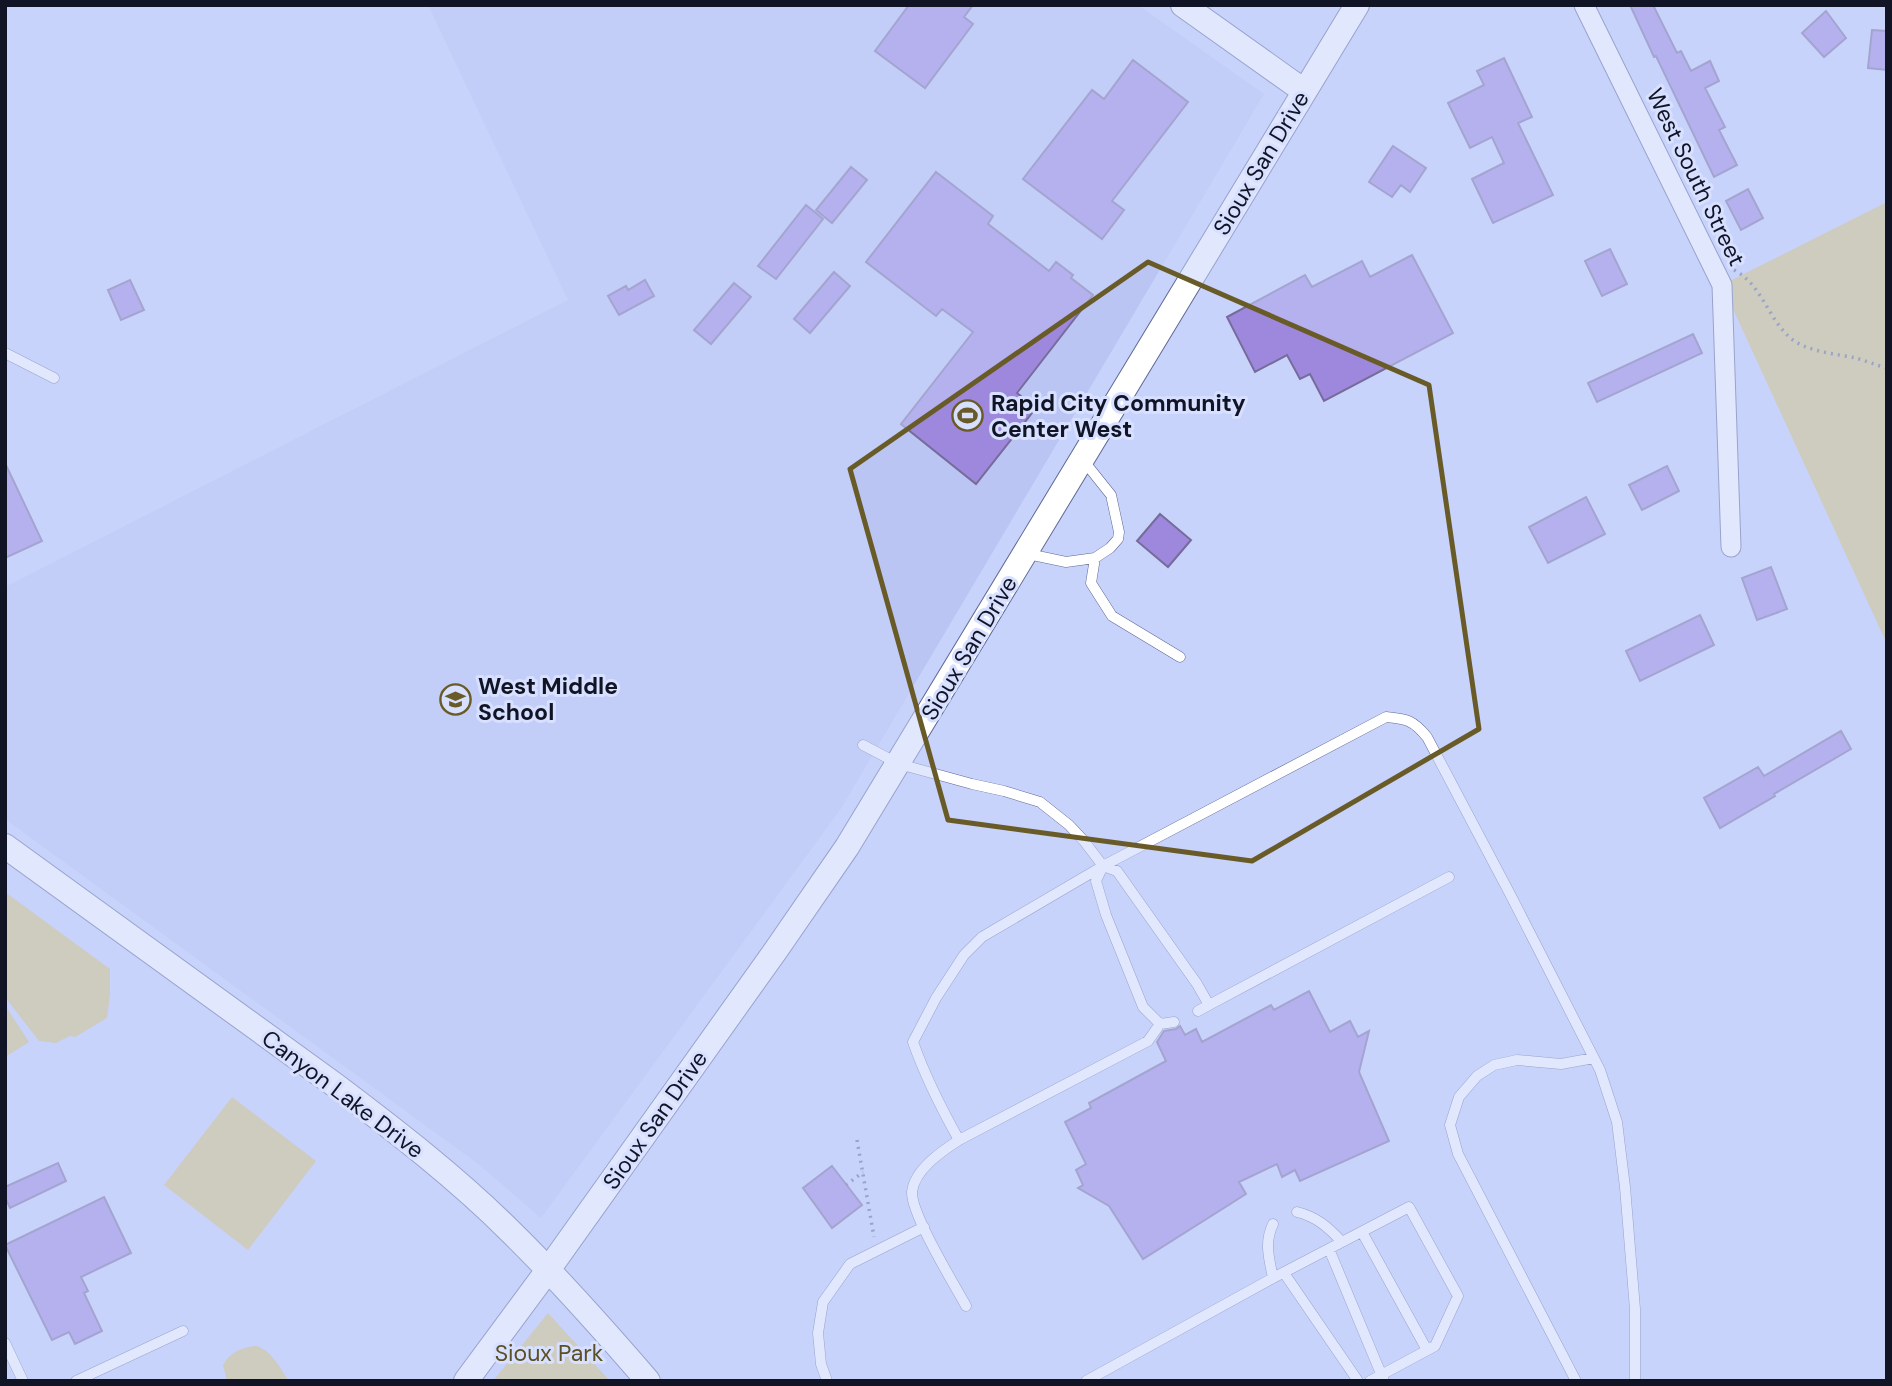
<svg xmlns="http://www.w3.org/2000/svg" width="1892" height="1386" viewBox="0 0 1892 1386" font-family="'DM Sans',sans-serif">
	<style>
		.built { fill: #bbc5f3 }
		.green { fill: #d5c077 }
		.building { fill: #9d88de; stroke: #766c9a; stroke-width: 2 }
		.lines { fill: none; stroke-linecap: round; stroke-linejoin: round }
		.service-casing { stroke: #5f6996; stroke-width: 11 }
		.minor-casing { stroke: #5f6996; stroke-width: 21 }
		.tertiary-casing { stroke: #5f6996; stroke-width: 26 }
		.path { stroke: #636a86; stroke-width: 3.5; stroke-dasharray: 2 5; stroke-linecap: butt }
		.service { stroke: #fff; stroke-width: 10 }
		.minor { stroke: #fff; stroke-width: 19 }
		.tertiary { stroke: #fff; stroke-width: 24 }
		.marked { fill: none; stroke: #695b28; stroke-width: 5; stroke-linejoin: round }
		.labels { text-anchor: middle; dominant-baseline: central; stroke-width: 6; stroke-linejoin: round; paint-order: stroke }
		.street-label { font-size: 23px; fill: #101425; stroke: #d8e0ff }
		.poi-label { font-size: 23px; font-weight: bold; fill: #101425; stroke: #d8e0ff; text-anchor: start }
		.park-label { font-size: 23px; fill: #5b4f25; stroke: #d8e0ff }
	</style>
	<rect width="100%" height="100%" fill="#c8d3fb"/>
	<path class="built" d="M428 5H1138L1264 94 840 810 541 1218 477 1163 5 819V587L568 300Z"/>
	<path class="green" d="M1887 202V644L1722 285Z
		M5 892 110 969V994L107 1018 75 1037 70 1036 56 1043 39 1041 5 997Z
		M5 1005 29 1042 5 1057Z
		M232 1097 316 1161 248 1250 164 1185Z
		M548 1313 610 1381H493Z
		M257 1346C273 1352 279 1367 289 1381H227L223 1365C230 1352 242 1347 257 1346Z"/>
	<path class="building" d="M909 5H973L964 17 973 24 925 88 875 51Z
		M1630 5H1653L1677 53 1681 51 1691 71 1710 61 1719 81 1705 88 1725 127 1719 130 1737 165 1714 177 1656 56 1654 57Z
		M1826 11 1846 38 1824 57 1802 33Z
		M1872 30 1887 31V70L1868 68Z
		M1504 58 1532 117 1518 123 1553 195 1493 223 1472 179 1504 163 1492 137 1470 148 1448 103 1484 85 1477 71Z
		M1133 60 1188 102 1112 201 1124 210 1102 239 1023 179 1092 90 1104 99Z
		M1393 146 1426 168 1410 192 1401 185 1392 197 1369 182Z
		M851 167 867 180 832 223 816 210Z
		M936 172 993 216 988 224 1049 271 1056 262 1073 275 1071 278 1093 295 1017 393 1036 408 976 484 901 424 973 332 942 309 936 316 866 262Z
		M1748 189 1763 218 1741 230 1726 201Z
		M806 205 823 219 776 279 758 266Z
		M1610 249 1627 284 1602 296 1585 261Z
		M1412 255 1453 333 1324 401 1310 374 1300 379 1287 355 1255 372 1227 317 1305 275 1312 287 1362 261 1370 277Z
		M834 272 850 286 810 333 794 319Z
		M130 280 144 310 121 320 108 290Z
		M645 280 654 296 619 315 608 296 626 286 628 290Z
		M734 283 751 297 711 344 694 330Z
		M1693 334 1702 353 1597 402 1588 383Z
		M5 463 42 541 5 558Z
		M1667 466 1679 491 1642 510 1629 485Z
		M1586 497 1605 534 1548 563 1529 527Z
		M1160 514 1191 540 1168 567 1137 541Z
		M1771 567 1787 609 1757 620 1742 578Z
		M1700 615 1714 645 1640 681 1626 651Z
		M1841 731 1851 749 1774 794 1775 796 1720 828 1704 798 1758 767 1764 776Z
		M1309 991 1330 1032 1350 1021 1358 1037 1369 1031 1359 1072 1389 1141 1300 1181 1295 1170 1282 1177 1277 1164 1239 1182 1246 1194 1143 1259 1109 1206 1078 1188 1083 1185 1076 1170 1086 1164 1065 1122 1091 1108 1089 1103 1166 1061 1157 1042 1164 1031 1176 1029 1180 1026 1185 1035 1196 1029 1202 1042 1271 1005 1274 1010Z
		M58 1163 66 1181 10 1208 5 1197V1187Z
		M832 1166 862 1205 832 1228 803 1188Z
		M104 1197 131 1253 81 1277 88 1291 84 1293 102 1331 75 1344 69 1332 52 1340 5 1245Z"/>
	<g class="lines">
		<defs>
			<path id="service" d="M5 353 54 378
				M1028 554 1066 562 1095 558 1110 548 1118 539 1119 532 1111 495 1083 460
				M1095 558 1091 583 1112 616 1180 657
				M863 745 899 764 972 784 1004 791 1040 802 1069 825 1084 841 1103 866 1386 717C1407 719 1413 720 1427 737L1510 894 1600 1070 1617 1122 1625 1187 1635 1309V1381
				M1209 1005 1449 877
				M1174 1022 1160 1024 1143 1007 1106 915 1096 881 1103 866 1117 871 1197 984 1209 1005 1198 1011
				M959 1140 1148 1041 1160 1024
				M1297 1212C1317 1217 1328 1227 1342 1242
				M1273 1224C1264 1243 1269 1258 1273 1278
				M1362 1232 1427 1350
				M1329 1249 1384 1381
				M1284 1273 1358 1381
				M966 1306C954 1284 911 1214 912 1192 914 1170 942 1151 959 1140 941 1108 925 1076 913 1042L936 998 964 955 982 937 1103 866
				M5 1343 23 1381
				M76 1381 183 1331
				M827 1381 821 1364 818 1333 823 1302 850 1264 924 1227
				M1086 1381 1273 1278 1409 1207 1458 1296 1435 1346 1370 1381
				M1576 1381 1458 1154 1450 1125 1459 1097 1477 1076 1494 1065 1517 1060 1561 1064 1594 1058"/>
			<path id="minor" d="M1584 5 1722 285 1731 547"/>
			<path id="tertiary" d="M1183 5 1304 91
				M5 846 335 1085C396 1131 457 1178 511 1232 559 1279 604 1330 648 1381
				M466 1381 548 1270 776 950 847 847 1357 5"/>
		</defs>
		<use href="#service" class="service-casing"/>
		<use href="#minor" class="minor-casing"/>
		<use href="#tertiary" class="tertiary-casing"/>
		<path class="path" d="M1734 270C1763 285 1768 321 1793 340 1810 352 1836 354 1856 358 1866 361 1876 365 1887 368
			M857 1140 874 1237
			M846 1185 863 1172"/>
		<use href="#service" class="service"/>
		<use href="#minor" class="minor"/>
		<use href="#tertiary" class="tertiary"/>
	</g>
	<path d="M0 0H1892V1386H0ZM1148 262 1429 385 1479 729 1252 861 948 820 850 469Z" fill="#c8d3fb" fill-opacity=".55" fill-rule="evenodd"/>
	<path class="marked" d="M1148 262 1429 385 1479 729 1252 861 948 820 850 469Z"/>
	<defs>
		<symbol id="stadium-ring" viewBox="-11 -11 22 22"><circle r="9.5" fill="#d8e0ff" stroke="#695b28" stroke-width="1.5"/><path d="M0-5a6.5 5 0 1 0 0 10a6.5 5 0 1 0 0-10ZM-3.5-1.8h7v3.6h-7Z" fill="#695b28"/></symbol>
		<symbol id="school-ring" viewBox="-11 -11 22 22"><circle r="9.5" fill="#d8e0ff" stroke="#695b28" stroke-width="1.5"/><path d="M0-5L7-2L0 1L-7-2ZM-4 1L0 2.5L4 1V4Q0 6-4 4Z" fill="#695b28"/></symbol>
	</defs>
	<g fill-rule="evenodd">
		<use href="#stadium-ring" x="950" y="398" width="35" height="35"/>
		<use href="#school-ring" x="438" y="682" width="35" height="35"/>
	</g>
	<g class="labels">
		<g class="street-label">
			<text transform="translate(1261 163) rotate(-59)">Sioux San Drive</text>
			<text transform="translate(1696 177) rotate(64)">West South Street</text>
			<text transform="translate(969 648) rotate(-59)">Sioux San Drive</text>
			<text transform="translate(343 1094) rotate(37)">Canyon Lake Drive</text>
			<text transform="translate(655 1120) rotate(-55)">Sioux San Drive</text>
		</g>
		<g class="poi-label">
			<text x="991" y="403">Rapid City Community<tspan x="991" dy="26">Center West</tspan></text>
			<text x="478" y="686">West Middle<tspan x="478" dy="26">School</tspan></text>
		</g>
		<g class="park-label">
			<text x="549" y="1353">Sioux Park</text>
		</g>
	</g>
	<rect width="1892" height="1386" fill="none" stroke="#101425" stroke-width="14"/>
</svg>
